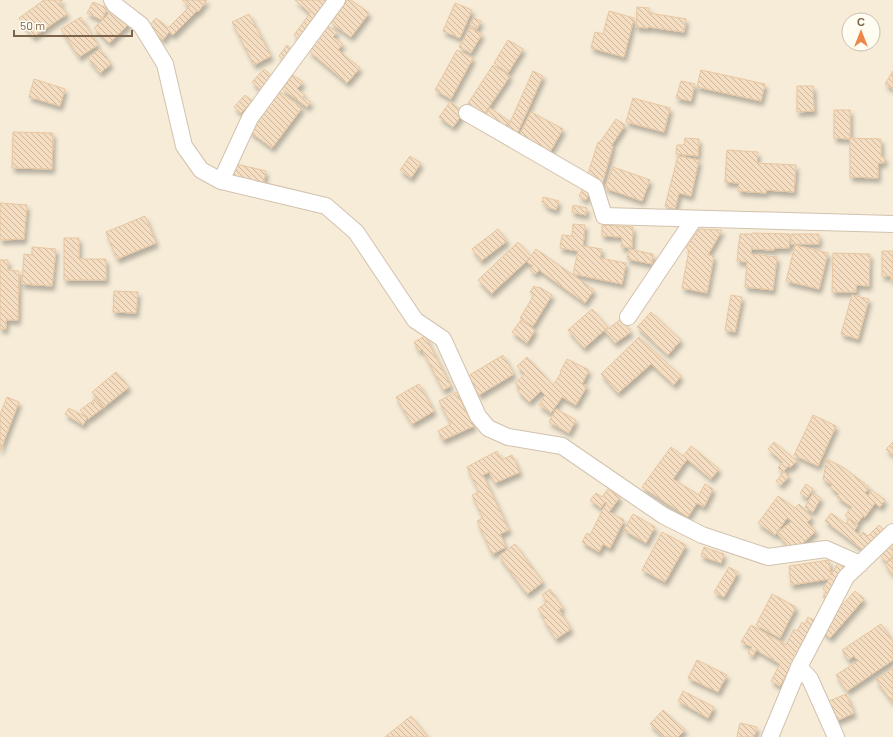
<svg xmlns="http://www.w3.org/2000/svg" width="893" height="737" viewBox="0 0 893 737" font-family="Barlow,sans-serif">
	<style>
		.residential { fill: #f6ecd8; fill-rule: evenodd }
		.building { fill: url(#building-back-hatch); stroke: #e8c6a0; filter: url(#shadow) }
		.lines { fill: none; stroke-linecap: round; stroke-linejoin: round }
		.street-casing { stroke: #d2c2ae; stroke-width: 18 }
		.street { stroke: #fff; stroke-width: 16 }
	</style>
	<defs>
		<pattern id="building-back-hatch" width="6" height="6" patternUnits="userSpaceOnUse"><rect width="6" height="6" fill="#f4ddc1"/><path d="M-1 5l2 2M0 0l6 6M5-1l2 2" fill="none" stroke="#cbb79f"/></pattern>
		<filter id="shadow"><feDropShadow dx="2.5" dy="4.5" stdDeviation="2" flood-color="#0004"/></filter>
	</defs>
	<rect width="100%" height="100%" fill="#fef9eb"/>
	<path class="residential" d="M0 0H893V737H0ZM849 20H873V44H849Z"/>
	<path class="building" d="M44 0H63L59 3 67 14 33 37 19 18Z
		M182 0H207L198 12 197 11 173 35 169 32 163 40 148 27 156 18 168 28 190 6Z
		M295 0H332L302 41 294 35 310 13Z
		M347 0H351L369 13 351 37 331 23Z
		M93 2 107 8 102 20 87 13Z
		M455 3 472 10 460 38 443 31Z
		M637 7 649 8V13L686 19 684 32 648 27V28L636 27Z
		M115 8 130 23 109 43 94 28Z
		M609 11 634 18 624 57 591 48 595 32 603 34Z
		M249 14 271 56 254 65 232 22Z
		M81 17 98 45 79 57 61 29Z
		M474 18 481 21 477 29 470 25Z
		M328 26 337 32 333 37 343 44 338 50 360 68 347 83 309 51Z
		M470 28 482 34 471 53 459 47Z
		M508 40 523 49 508 73 494 63Z
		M287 45 295 52 286 62 279 56Z
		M100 49 111 64 100 73 88 58Z
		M457 50 473 58 451 99 435 90Z
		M493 65 510 76 483 116 467 105Z
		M264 69 275 79 263 92 252 82Z
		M701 70 765 84 761 101 697 87Z
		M533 71 543 76 517 134 507 129Z
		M893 71V89L885 84Z
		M293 75 303 82 297 89 305 95 303 97 311 102 307 107 282 89Z
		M34 79 65 89 60 106 29 97Z
		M681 81 695 84 691 101 676 98Z
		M797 86H813L814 111 797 112Z
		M279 91 302 108 272 148 249 131Z
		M245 95 252 101 241 113 234 107Z
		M633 98 670 108 664 132 626 122Z
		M450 102 464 112 453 127 439 117Z
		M490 108 509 121 504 129 485 116Z
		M834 110H850V139L834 138Z
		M531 112 563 129 550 152 519 136Z
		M616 119 625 125 611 146H613L601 188 588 174 598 142H600Z
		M13 132 53 133 52 169 12 168Z
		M685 138 699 139 698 156 676 154 677 145H684Z
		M850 138 881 139V157H885L884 163H878V178L850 177Z
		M727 150 758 152 757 163 796 165 794 192 766 190V193L738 191 739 183 725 182Z
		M410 156 421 163 411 178 400 170Z
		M678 156 699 160 691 196 679 193 675 209 665 206Z
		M236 164 266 171 263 185 233 178Z
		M613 167 650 180 642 201 605 188Z
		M583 188 590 192 586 200 579 196Z
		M543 197 559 201 556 210 545 206 546 203 542 202Z
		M0 203 27 205 24 239 0 240Z
		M573 205 587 208 586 215 572 212Z
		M145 216 156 243 117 259 106 232Z
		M573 224 585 225 583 246 602 249 600 258 626 263 622 284 573 274 578 251 560 248 562 235 572 236Z
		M602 225 633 227 632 248 621 247 622 237 602 236Z
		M498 229 507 241 481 261 472 249Z
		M699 229 722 230 708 255 714 256 707 293 682 288 689 250 686 248Z
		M752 233 790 234 789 248H774V250L752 249V246L751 254 777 257 773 290 745 287 747 262 737 261 740 234H752Z
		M791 234H819V244H791Z
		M64 238H79V259H106V280H64Z
		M518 242 531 256 536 249 594 290 585 303 539 270 536 274 530 270 533 266 527 262 531 257 491 294 478 280Z
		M795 245 828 253 819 289 786 281Z
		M32 247 56 249 52 286 22 284 24 254 32 255Z
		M629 249 653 254 652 264 627 259Z
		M882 251H893V281H891V276H882Z
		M833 253 870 254 869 286 856 285V292H832Z
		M0 260H8V270L19 271 18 320H6V329H0Z
		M534 286 538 288 539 287 552 295 533 326 520 318 534 295 530 292Z
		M114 291 138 292 136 313 113 312Z
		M731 295 742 297 735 332 725 330Z
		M852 295 869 299 858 339 841 334Z
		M592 309 608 327 584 348 568 330Z
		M651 312 681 340 668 355 637 327Z
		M621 319 631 332 615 343 605 331Z
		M521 320 535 330 527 343 512 332Z
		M425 336 451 386 443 390 422 349 419 351 414 342Z
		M639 337 681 376 674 385 651 364 618 393 601 374Z
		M503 355 514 374 479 395 468 376Z
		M527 357 553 385 561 373 560 372 567 359 589 370 582 384 587 386 576 405 562 397 551 413 539 405 545 395 541 391 529 402 518 391 520 389 515 383 525 374 517 366Z
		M116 372 129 387 104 407 92 392Z
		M419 384 434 411 412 424 396 397Z
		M456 392 474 426 443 440 438 431 451 424 439 401Z
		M7 397 19 402 0 451V415Z
		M95 398 103 408 88 419 80 410 91 402 93 404 94 403 92 401Z
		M69 408 87 418 83 425 65 414Z
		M556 409 576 420 569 433 549 422Z
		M813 415 836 426 818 466 794 455Z
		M774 442 797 461 790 468 788 466 783 472 778 468 783 462 768 449Z
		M893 442V455L886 449Z
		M691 446 719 469 711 479 687 459 673 479 699 495 705 484 713 489 704 507 697 503 688 517 642 487 671 447 683 456Z
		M497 451 501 460 512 455 520 472 495 483 489 472 483 475 509 530 500 534 506 547 492 554 477 521 483 518 472 495 479 492 467 467Z
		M827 459 844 468 869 487 865 493 868 496 872 490 885 500 880 507 875 503 865 517 863 516 857 524 845 515 852 507 837 497 839 494 830 487 832 485 823 479Z
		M784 472 789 476 781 485 776 481Z
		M806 484 813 489 807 498 800 493Z
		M608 489 620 497 609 512 624 520 610 548 603 544 599 552 582 542 587 533 590 535 603 509 607 503 605 502 601 508 590 500 596 493 602 497Z
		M813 493 821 498 813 512 805 507Z
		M778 496 795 508 792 511 799 504 812 518 807 522 816 531 793 552 777 533 791 522 787 518 775 535 758 523Z
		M831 513 846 524 849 519 858 525 854 531 861 536 863 532 868 536 879 525 885 531 866 552 825 521Z
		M633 514 655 527 646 543 624 530Z
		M662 532 686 545 665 582 642 570Z
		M893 543V556L886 562 880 555Z
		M515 544 543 582 527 594 499 556Z
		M704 547 724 554 721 563 701 556Z
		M893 558V575L885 564Z
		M829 560 831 575 839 561 848 567 828 600 823 597 826 591 823 589 829 579 791 585 789 566Z
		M729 567 738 572 724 597 714 592Z
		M550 589 563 608 559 610 571 629 556 639 543 619 545 618 538 609 547 602 542 595Z
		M855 591 864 599 830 638 820 629Z
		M772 594 796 607 780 638 756 625Z
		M808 617 814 620 798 651 799 652 780 686 771 681 780 664 756 650 753 656 748 653 752 647 741 642 751 625 786 645 794 629 797 631 802 622 805 624Z
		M881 624 893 641V660L847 691 836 675 858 661 854 656 848 660 842 650Z
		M697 660 727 675 718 692 688 678Z
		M893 668V703L876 680Z
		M683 691 714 707 708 718 678 701Z
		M846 694 854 713 836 721 827 702Z
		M663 710 685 730 678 737H664L650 724Z
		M411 716 428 737H385Z
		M740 723 757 727 754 737H737Z"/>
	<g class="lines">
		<defs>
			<path id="street" d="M112 0 115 5 141 25 165 64 184 146 201 170 221 181 326 206 356 232 415 320 443 339 478 416 488 428 508 437 562 446 664 516 702 535 768 557 826 549 860 564
				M467 113 595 187 604 216 893 224
				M221 181 250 118 337 0
				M628 317 694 219
				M799 667 810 679 836 737
				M770 737 799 667 846 577 893 532"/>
		</defs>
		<use href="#street" class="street-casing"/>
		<use href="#street" class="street"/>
	</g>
	<g transform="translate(861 32)"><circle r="19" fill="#fffcf2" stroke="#cabfaf"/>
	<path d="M0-3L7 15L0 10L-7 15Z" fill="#ec864b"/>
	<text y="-6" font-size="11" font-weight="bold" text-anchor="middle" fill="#7b634b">С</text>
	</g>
	<path d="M14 30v6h118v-6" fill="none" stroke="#7b634b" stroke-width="2"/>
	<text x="20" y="30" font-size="12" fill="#7b634b" stroke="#fffcf2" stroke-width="3" paint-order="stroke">50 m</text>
</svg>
